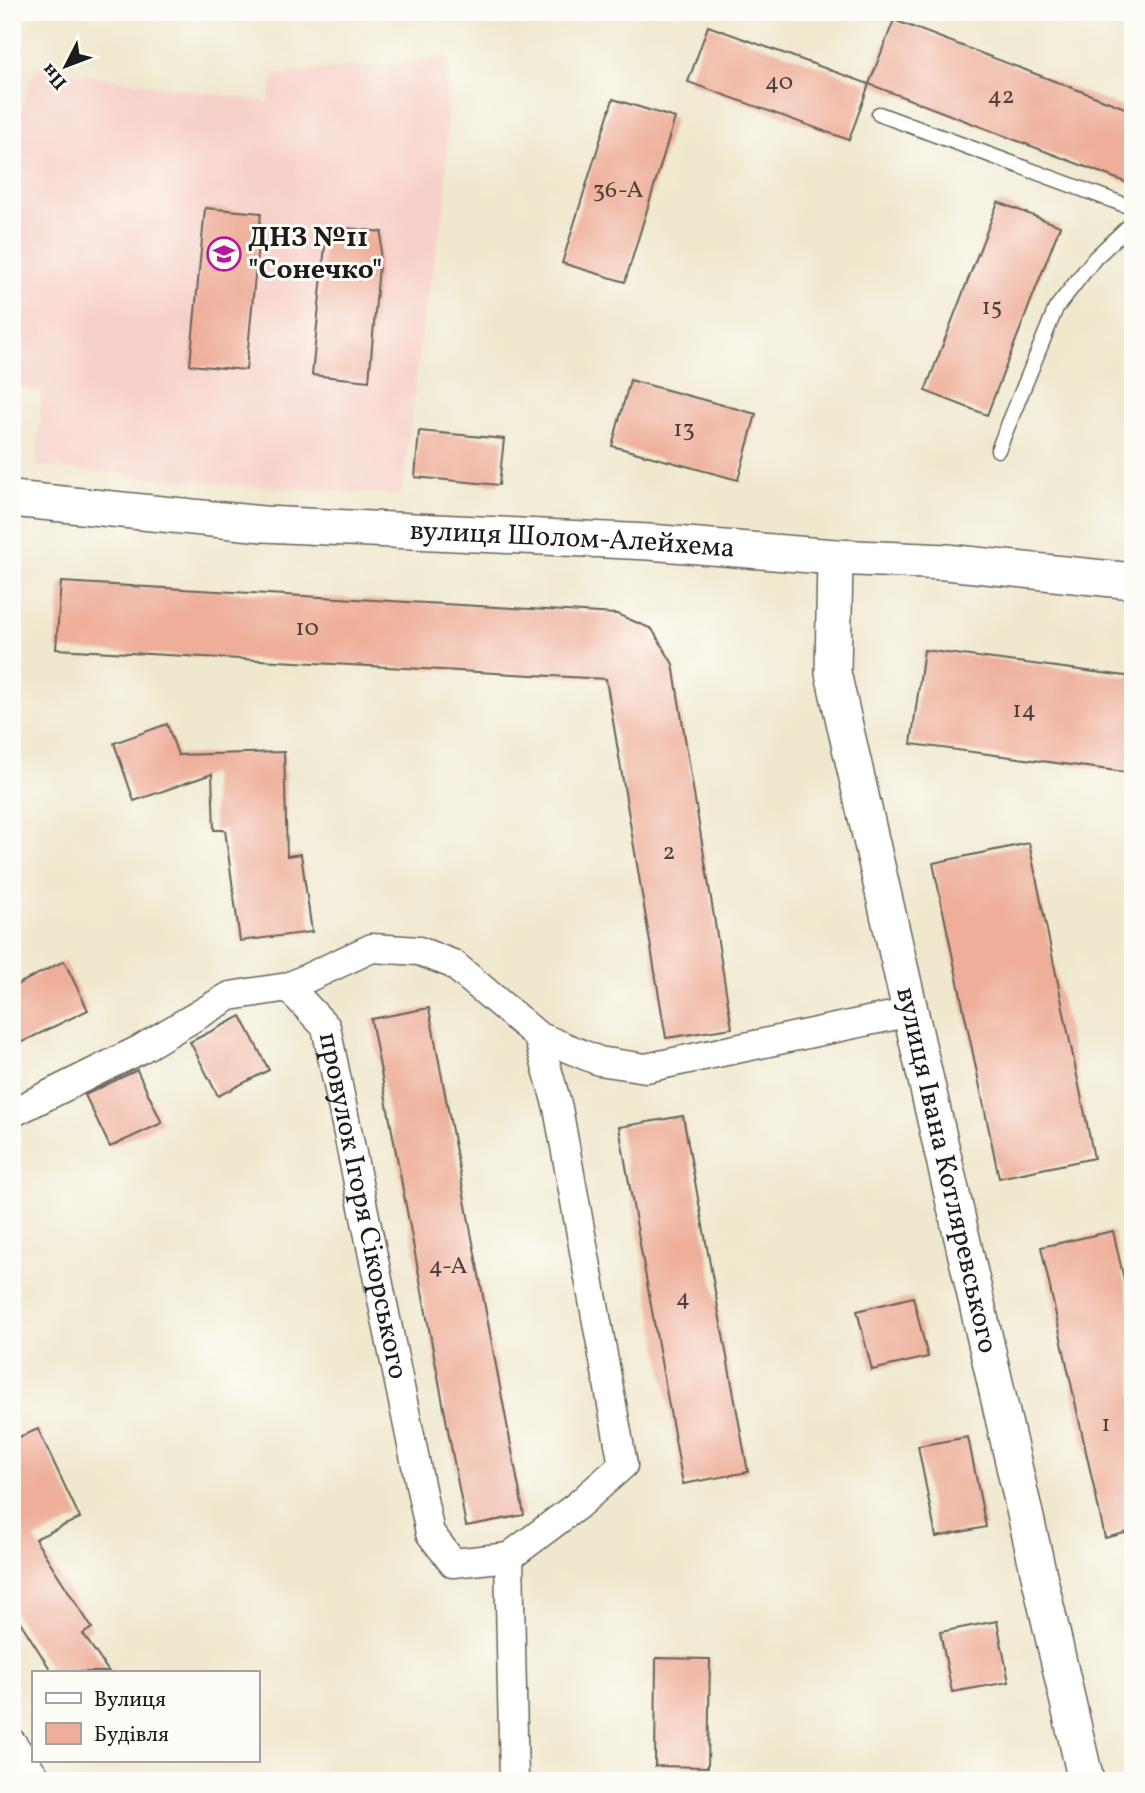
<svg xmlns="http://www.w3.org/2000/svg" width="1145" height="1793" viewBox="0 0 1145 1793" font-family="Vollkorn,serif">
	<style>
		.built { fill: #f7d1c9 }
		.building { fill: #eeae99 }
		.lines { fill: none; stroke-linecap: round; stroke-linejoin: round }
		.service-casing { stroke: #66635a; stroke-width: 17 }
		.minor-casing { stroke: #66635a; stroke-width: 31 }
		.tertiary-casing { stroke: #66635a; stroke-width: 38 }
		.service { stroke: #fff; stroke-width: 14 }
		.minor { stroke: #fff; stroke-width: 28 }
		.tertiary { stroke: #fff; stroke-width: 35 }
		.labels { text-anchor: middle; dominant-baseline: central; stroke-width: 6; stroke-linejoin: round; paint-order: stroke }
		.number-label { font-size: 24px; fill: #50403b }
		.poi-label { font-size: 28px; font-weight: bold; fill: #1c1c1c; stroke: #fdfcf7; text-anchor: start }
		.street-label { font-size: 28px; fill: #1c1c1c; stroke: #fdfcf7 }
	</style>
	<rect width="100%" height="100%" fill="#fdfcf7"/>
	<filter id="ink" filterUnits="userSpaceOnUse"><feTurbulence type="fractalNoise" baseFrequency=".0143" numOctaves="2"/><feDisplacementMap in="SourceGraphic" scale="14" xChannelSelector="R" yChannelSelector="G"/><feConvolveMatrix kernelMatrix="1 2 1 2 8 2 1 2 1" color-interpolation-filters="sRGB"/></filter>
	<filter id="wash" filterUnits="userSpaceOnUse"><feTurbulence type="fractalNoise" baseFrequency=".00686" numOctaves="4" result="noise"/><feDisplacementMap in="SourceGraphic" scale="28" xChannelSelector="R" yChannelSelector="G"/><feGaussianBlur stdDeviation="1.57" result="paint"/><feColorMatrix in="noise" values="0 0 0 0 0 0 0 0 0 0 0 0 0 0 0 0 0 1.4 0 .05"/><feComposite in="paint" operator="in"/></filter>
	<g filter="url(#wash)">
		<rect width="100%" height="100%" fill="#f0e8ce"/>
		<path class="built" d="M448 57 446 203 425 305 402 495 264 487 36 466 42 392 12 387V133L36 67 268 102 273 75Z"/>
		<g id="blocks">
			<path class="building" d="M894 20 1133 111V185L869 84Z
				M708 26 869 84 849 140 688 82Z
				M613 99 675 118 625 282 562 263Z
				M998 202 1060 226 987 415 925 391Z
				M205 208 261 213 246 370 190 365Z
				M327 226 382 232 369 381 312 375Z
				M630 380 756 414 738 480 612 446Z
				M419 431 504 439 499 485 415 477Z
				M61 582 617 614 652 629 673 664 732 1028 666 1038 606 679 56 649Z
				M924 650 1133 677V773L911 744Z
				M167 724 178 755 284 752 287 856 301 854 312 932 240 941 225 830H214L212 774 134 801 114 743Z
				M1029 843 1094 1158 999 1178 933 863Z
				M64 961 88 1010 12 1047V987Z
				M429 1008 524 1515 466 1526 371 1019Z
				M241 1016 269 1070 218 1096 190 1042Z
				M137 1070 162 1123 110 1147 85 1095Z
				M683 1116 748 1472 683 1484 619 1127Z
				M1113 1231 1133 1319V1531L1105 1538 1041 1247Z
				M913 1297 928 1357 872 1370 857 1311Z
				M38 1429 80 1518 35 1539 92 1628 83 1634 109 1672H52L12 1609V1440Z
				M968 1437 986 1527 936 1537 918 1446Z
				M997 1621 1009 1682 952 1692 940 1632Z
				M656 1658 710 1659 708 1767 655 1766Z"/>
		</g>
	</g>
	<g filter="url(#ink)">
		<use href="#blocks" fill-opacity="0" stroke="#66635a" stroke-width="2"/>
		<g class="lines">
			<defs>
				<path id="service" d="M879 114 1133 208
					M998 450 1056 308 1095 258 1133 222"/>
				<g id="minor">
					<path d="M288 987 372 948 419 951 453 964 538 1036 599 1061 646 1068 911 1012"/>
					<path id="s1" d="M12 1113 139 1050 230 996 288 987 326 1027 430 1533 453 1563 509 1557 514 1781"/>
					<path d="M509 1557 578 1505 623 1465 558 1108 538 1036"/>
					<path d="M12 1743 38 1781"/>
				</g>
				<g id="tertiary">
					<path id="s2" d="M12 499 263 524 649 542 835 557 946 562 1133 581"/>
					<path id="s3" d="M835 557 833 673 1086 1781"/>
				</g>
			</defs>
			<use href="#service" class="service-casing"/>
			<use href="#minor" class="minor-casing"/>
			<use href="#tertiary" class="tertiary-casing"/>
			<use href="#service" class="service"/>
			<use href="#minor" class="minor"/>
			<use href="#tertiary" class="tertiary"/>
		</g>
	</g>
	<defs>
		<symbol id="school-ring" viewBox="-11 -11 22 22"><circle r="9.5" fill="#fdfcf7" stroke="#b5179e" stroke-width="1.5"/><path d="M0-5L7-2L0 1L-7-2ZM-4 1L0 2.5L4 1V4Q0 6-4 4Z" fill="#b5179e"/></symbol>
	</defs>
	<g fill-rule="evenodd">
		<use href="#school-ring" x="205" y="235" width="38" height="38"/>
	</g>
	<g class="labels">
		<g class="number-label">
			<text x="779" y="83">40</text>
			<text x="1001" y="97">42</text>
			<text x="618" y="191">36-А</text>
			<text x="992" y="308">15</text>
			<text x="684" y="430">13</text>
			<text x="307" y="629">10</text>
			<text x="1024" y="711">14</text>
			<text x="669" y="853">2</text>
			<text x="448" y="1267">4-А</text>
			<text x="683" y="1299">4</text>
			<text x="1106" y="1425">1</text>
		</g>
		<g class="poi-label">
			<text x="248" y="238">ДНЗ №11<tspan x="248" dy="32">"Сонечко"</tspan></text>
		</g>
		<g class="street-label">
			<text stroke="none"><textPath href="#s2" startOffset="562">вулиця Шолом-Алейхема</textPath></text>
			<text stroke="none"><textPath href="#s3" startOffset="626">вулиця Івана Котляревського</textPath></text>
			<text stroke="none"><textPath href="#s1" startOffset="544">провулок Ігоря Сікорського</textPath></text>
		</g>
	</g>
	<rect width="1145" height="1793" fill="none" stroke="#fdfcf7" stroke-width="42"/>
	<rect x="32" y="1671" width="228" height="91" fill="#fdfcf7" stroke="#a3a29f" stroke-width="2"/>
	<rect x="46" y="1693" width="35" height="10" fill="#ffffff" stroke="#a3a29f" stroke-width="2"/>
	<text x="94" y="1706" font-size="21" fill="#1c1c1c">Вулиця</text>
	<rect x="46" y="1723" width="35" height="21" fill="#eeae99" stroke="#a3a29f" stroke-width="2"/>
	<text x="94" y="1741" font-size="21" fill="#1c1c1c">Будівля</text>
	<g transform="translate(66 66) rotate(228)" stroke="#fdfcf7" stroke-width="5" paint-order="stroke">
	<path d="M0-5L12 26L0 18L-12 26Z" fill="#1c1c1c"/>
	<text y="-10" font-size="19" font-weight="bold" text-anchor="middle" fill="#1c1c1c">Пн</text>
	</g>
</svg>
